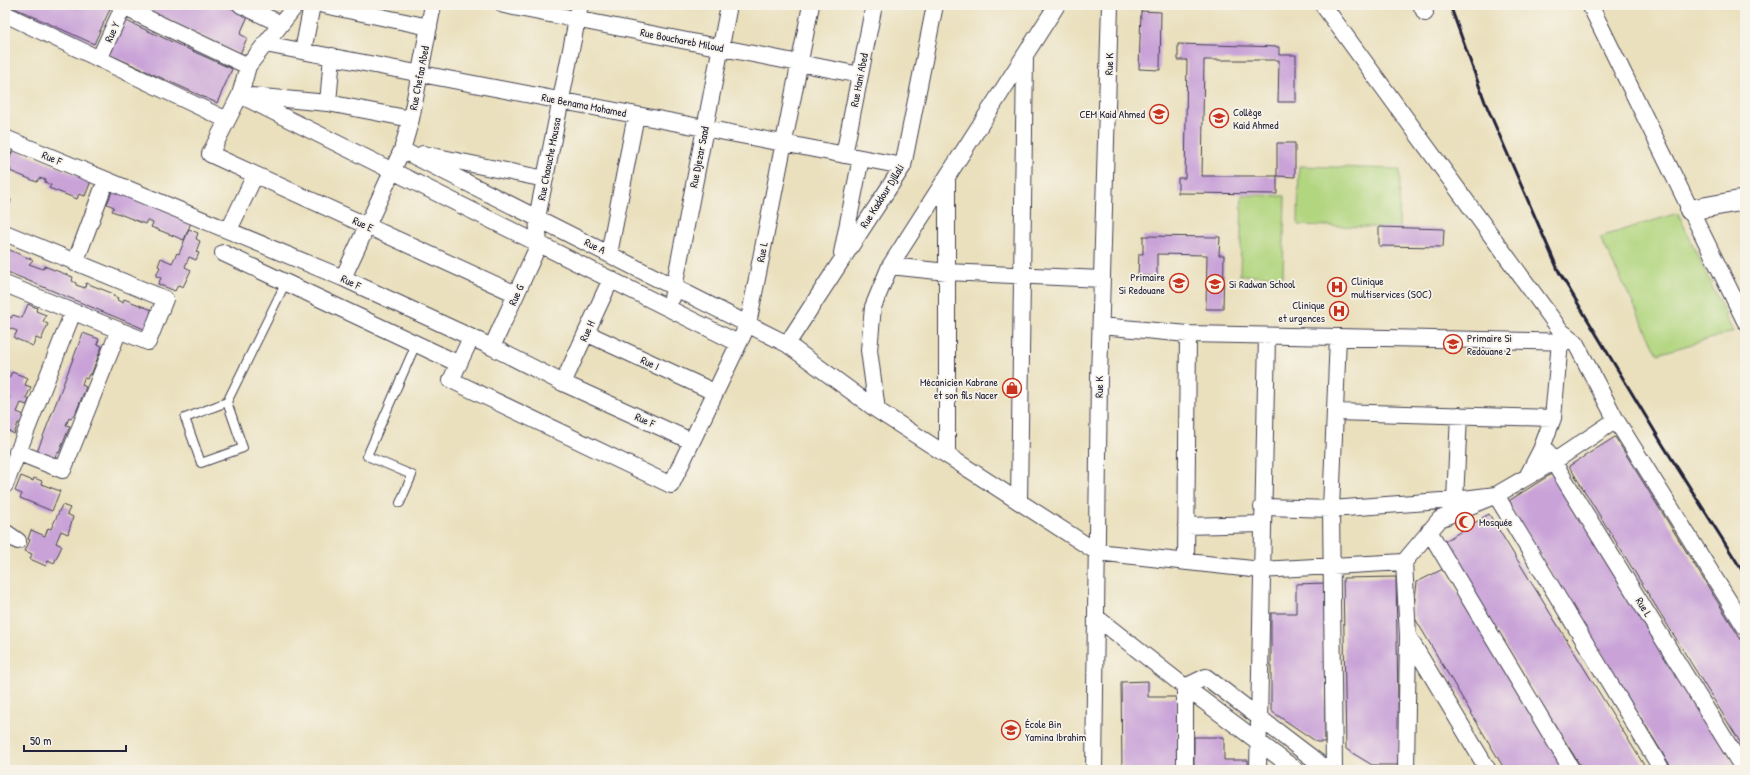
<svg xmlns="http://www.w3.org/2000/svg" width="1750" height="775" viewBox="0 0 1750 775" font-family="'Patrick Hand',sans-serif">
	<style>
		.pitch { fill: #b2d680; stroke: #6a7c5e }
		.building { fill: #c9a3d8 }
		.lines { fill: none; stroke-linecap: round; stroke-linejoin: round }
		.service-casing { stroke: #403e4e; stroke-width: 10 }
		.minor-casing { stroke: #403e4e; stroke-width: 18 }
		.tertiary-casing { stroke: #403e4e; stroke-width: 22 }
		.service { stroke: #fff; stroke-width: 8 }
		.minor { stroke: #fff; stroke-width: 16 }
		.tertiary { stroke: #fff; stroke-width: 20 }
		.rail { stroke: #22223b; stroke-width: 3 }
		.labels { text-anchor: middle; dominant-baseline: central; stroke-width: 3.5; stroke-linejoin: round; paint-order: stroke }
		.street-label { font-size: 11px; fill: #22223b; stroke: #f7f3e8 }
		.poi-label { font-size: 11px; fill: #22223b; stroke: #f7f3e8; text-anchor: start }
	</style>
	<rect width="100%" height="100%" fill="#f7f3e8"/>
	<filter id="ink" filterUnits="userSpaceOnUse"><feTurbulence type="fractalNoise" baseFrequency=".025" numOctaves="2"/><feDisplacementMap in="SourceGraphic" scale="8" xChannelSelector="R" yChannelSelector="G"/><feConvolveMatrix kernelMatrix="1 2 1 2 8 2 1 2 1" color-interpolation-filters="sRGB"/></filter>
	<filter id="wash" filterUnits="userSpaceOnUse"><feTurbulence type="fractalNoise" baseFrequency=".012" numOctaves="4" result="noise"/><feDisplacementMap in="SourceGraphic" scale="16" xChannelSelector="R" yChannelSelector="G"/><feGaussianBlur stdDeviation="0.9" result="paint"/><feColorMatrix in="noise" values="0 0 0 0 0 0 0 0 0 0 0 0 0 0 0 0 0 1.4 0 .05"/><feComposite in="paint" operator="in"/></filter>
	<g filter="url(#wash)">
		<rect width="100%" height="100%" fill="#eae0bd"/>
		<path class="pitch" d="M1299 166 1400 169 1399 228 1298 225Z
			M1242 195 1285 196 1283 276 1240 275Z
			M1678 213 1733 332 1658 354 1600 237Z"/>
		<g id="blocks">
			<path class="building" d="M8 5H101L110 9 94 44Z
				M138 5H224L248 16 240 34 247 38 240 54Z
				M1141 11 1161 12 1160 70 1139 69Z
				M122 19 232 69 217 103 106 53Z
				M1178 44 1279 47V55H1296V102H1278L1279 60H1204L1202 176H1277V194L1178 193V178H1185L1187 60H1178Z
				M1277 143H1295V177L1277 176Z
				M13 149 91 181 85 196 79 194 77 199 49 188 51 185 45 182 46 180 39 178 37 182 10 171 11 169 6 167 5 170V159L9 161Z
				M113 189 192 220 184 240 151 227 153 223 147 220 145 224 112 211 114 207 107 204Z
				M5 198 11 200 9 207 5 205Z
				M1379 227 1444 229 1443 247 1379 246Z
				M189 229 198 233 196 239 200 241 196 252 199 253 196 260 189 257 185 267 191 270 183 287 178 285 175 291 158 284 161 278 156 276 160 267 158 266 161 258 172 263 177 253 179 254Z
				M1143 236 1220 237 1219 255H1224L1223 309H1206L1207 255 1157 254V276H1138L1139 254H1143Z
				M5 248 33 260 29 264 43 269 44 266 73 277 72 281 76 283V285L85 288 86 283 114 294 113 296 118 298 117 300 123 303 124 299 152 310 150 312 155 314 149 331 5 271Z
				M28 304 37 308 36 311 46 315 43 322 48 324 41 340 36 338 33 346 14 338 17 331 7 327 5 333V315L11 318 13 315 22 318Z
				M83 333 99 339 97 344 102 346 91 375 89 374 87 379 84 378 82 385 86 387 75 415H73L71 419 69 418 66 425 70 426 59 453H57L55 458 37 452Z
				M12 372 28 378 25 385 31 387 26 398 29 400 27 405 21 403 17 412 24 415 21 423H18L14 434 9 431 5 439V414L7 408 5 407 10 397 5 395V377L9 378Z
				M1615 437 1745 646V750L1569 466Z
				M1553 473 1738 770H1673L1507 502Z
				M21 476 33 481 34 478 42 481 41 484 60 491 52 511 20 498 22 494 15 491Z
				M62 505 70 508 67 514 73 517 68 534 61 531 56 543 62 546 54 563 48 560 46 566 30 559 32 554 25 551 30 540 28 539 31 530 45 536 48 528 51 529Z
				M1489 514 1647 770H1583L1442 543Z
				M1443 569 1566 770H1505L1413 615 1417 582Z
				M1396 577 1399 765H1372L1346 749 1343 578Z
				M1325 583V742H1317L1271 711V613H1296V584Z
				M1148 681V697H1177L1178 770H1122L1121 682Z
				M1194 737H1224V760H1248V770H1194Z"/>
		</g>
	</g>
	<g filter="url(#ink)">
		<use href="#blocks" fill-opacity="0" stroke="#403e4e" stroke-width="1"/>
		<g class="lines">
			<defs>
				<path id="service" d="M227 402 185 418 201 463 243 448 227 402 286 282
					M400 503 412 475 367 456 416 344"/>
				<path id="minor" d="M119 5 248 66
					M241 5 281 24
					M296 5 248 66 240 95 738 343
					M324 5 429 27
					M504 5 860 75
					M1057 5 890 266 873 307 869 350 877 410 1097 552 1261 570 1404 562 1440 519 1496 495 1553 462 1616 420
					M1323 5 1561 331 1575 342 1616 420 1745 627
					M1421 5 1425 13
					M1590 5 1745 321
					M5 14 227 120
					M265 44 903 166
					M303 51 312 5
					M99 59 124 5
					M328 103 332 56
					M411 119 328 103 240 95 210 154 516 294
					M5 138 343 278 492 347 563 383 691 441
					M402 150 787 344 877 410
					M423 154 545 179
					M844 155 874 5
					M229 230 255 175
					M5 233 165 299 148 342 5 284
					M223 253 459 364
					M842 253 861 158
					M609 254 636 115
					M75 263 106 180
					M890 266 947 272 1102 279
					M343 278 402 150 411 119 433 5
					M672 298 729 5
					M1101 326 1188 334 1575 342
					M586 333 714 392
					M471 338 451 380 671 485 748 324 811 5
					M787 344 903 166 935 5
					M492 347 539 244 537 218 580 5
					M563 383 611 279
					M1335 412 1553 418
					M1543 445 1744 770
					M17 452 63 470 119 330
					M947 455V177
					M1527 477 1541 450 1553 418 1561 331
					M5 485 73 312
					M1455 500 1459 415
					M1019 502 1025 56
					M1262 507 1331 509 1455 500 1496 495 1662 770
					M1186 526 1262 524
					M1429 531 1572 770
					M5 532 18 541
					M1186 562 1188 334
					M1404 562 1408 636 1406 770
					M1096 617 1185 687 1296 770
					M1408 636 1488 770
					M1094 770 1099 378 1110 5
					M1185 770V687L1206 677 1328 770
					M1258 770 1267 336
					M1334 770 1331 509 1338 337"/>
				<path id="tertiary" d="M1690 210 1745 200"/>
			</defs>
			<use href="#service" class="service-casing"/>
			<use href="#minor" class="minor-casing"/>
			<use href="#tertiary" class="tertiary-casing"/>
			<use href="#service" class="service"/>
			<use href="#minor" class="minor"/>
			<use href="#tertiary" class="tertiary"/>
			<path class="rail" d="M1450 5 1485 102 1559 272 1663 445 1745 575"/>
		</g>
	</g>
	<defs>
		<symbol id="school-ring" viewBox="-11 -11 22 22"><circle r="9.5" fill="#f7f3e8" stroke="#c8321e" stroke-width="1.5"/><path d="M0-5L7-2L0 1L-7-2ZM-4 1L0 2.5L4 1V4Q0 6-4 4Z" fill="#c8321e"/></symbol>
		<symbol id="hospital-ring" viewBox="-11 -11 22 22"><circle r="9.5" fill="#f7f3e8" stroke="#c8321e" stroke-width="1.5"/><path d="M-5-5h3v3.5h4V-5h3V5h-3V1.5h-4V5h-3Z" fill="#c8321e"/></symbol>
		<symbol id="shop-ring" viewBox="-11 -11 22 22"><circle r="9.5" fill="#f7f3e8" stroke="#c8321e" stroke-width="1.5"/><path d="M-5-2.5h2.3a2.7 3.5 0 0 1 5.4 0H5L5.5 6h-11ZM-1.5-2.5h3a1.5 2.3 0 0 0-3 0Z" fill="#c8321e"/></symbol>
		<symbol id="mosque-ring" viewBox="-11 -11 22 22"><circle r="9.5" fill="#f7f3e8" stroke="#c8321e" stroke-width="1.5"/><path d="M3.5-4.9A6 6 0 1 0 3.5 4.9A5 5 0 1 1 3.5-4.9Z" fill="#c8321e"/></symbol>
	</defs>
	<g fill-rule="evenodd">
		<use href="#school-ring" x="1148" y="103" width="22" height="22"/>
		<use href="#school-ring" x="1208" y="107" width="22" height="22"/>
		<use href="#school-ring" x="1168" y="272" width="22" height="22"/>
		<use href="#school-ring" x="1204" y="273" width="22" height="22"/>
		<use href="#hospital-ring" x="1326" y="276" width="22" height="22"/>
		<use href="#hospital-ring" x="1328" y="300" width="22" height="22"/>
		<use href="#school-ring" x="1442" y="333" width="22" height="22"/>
		<use href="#shop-ring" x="1001" y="377" width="22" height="22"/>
		<use href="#mosque-ring" x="1454" y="511" width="22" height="22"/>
		<use href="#school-ring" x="1000" y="719" width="22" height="22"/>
	</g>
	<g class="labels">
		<g class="street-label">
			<text transform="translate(112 32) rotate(-65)">Rue Y</text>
			<text transform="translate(682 40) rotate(11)">Rue Bouchareb Miloud</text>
			<text transform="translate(1109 64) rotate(-88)">Rue K</text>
			<text transform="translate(419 78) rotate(-79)">Rue Chefaa Abed</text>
			<text transform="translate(859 80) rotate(-79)">Rue Hani Abed</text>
			<text transform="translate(584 105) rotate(11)">Rue Benama Mohamed</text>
			<text transform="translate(699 157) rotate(-79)">Rue Djezar Saad</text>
			<text transform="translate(52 158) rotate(23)">Rue F</text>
			<text transform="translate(549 159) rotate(-79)">Rue Chaouche Moussa</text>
			<text transform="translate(882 196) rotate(-58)">Rue Kaddour Djllali</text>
			<text transform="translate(363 224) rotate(25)">Rue E</text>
			<text transform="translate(595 246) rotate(26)">Rue A</text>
			<text transform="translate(762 252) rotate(-79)">Rue L</text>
			<text transform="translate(351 282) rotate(25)">Rue F</text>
			<text transform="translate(516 295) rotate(-66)">Rue G</text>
			<text transform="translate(587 331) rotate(-66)">Rue H</text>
			<text transform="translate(650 363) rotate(25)">Rue I</text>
			<text transform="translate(1099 387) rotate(-89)">Rue K</text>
			<text transform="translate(645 420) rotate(24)">Rue F</text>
			<text transform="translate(1644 607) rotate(58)">Rue L</text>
		</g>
		<g class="poi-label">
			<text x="1233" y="112">Collège<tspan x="1233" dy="13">Kaid Ahmed</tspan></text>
			<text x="1145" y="114" text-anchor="end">CEM Kaid Ahmed</text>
			<text x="1165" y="277" text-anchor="end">Primaire<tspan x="1165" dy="13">Si Redouane</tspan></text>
			<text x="1351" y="281">Clinique<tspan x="1351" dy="13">multiservices (SOC)</tspan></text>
			<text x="1229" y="284">Si Radwan School</text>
			<text x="1325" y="305" text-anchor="end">Clinique<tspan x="1325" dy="13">et urgences</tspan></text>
			<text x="1467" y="338">Primaire Si<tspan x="1467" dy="13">Redouane 2</tspan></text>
			<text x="998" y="382" text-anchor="end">Mécanicien Kabrane<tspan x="998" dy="13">et son fils Nacer</tspan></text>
			<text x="1479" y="522">Mosquée</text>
			<text x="1025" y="724">École Bin<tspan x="1025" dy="13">Yamina Ibrahim</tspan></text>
		</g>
	</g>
	<rect width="1750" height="775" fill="none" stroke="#f7f3e8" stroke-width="20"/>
	<path d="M24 745v6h102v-6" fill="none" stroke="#22223b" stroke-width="2"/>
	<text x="30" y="745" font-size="12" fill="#22223b" stroke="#f7f3e8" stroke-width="3" paint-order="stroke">50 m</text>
</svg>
